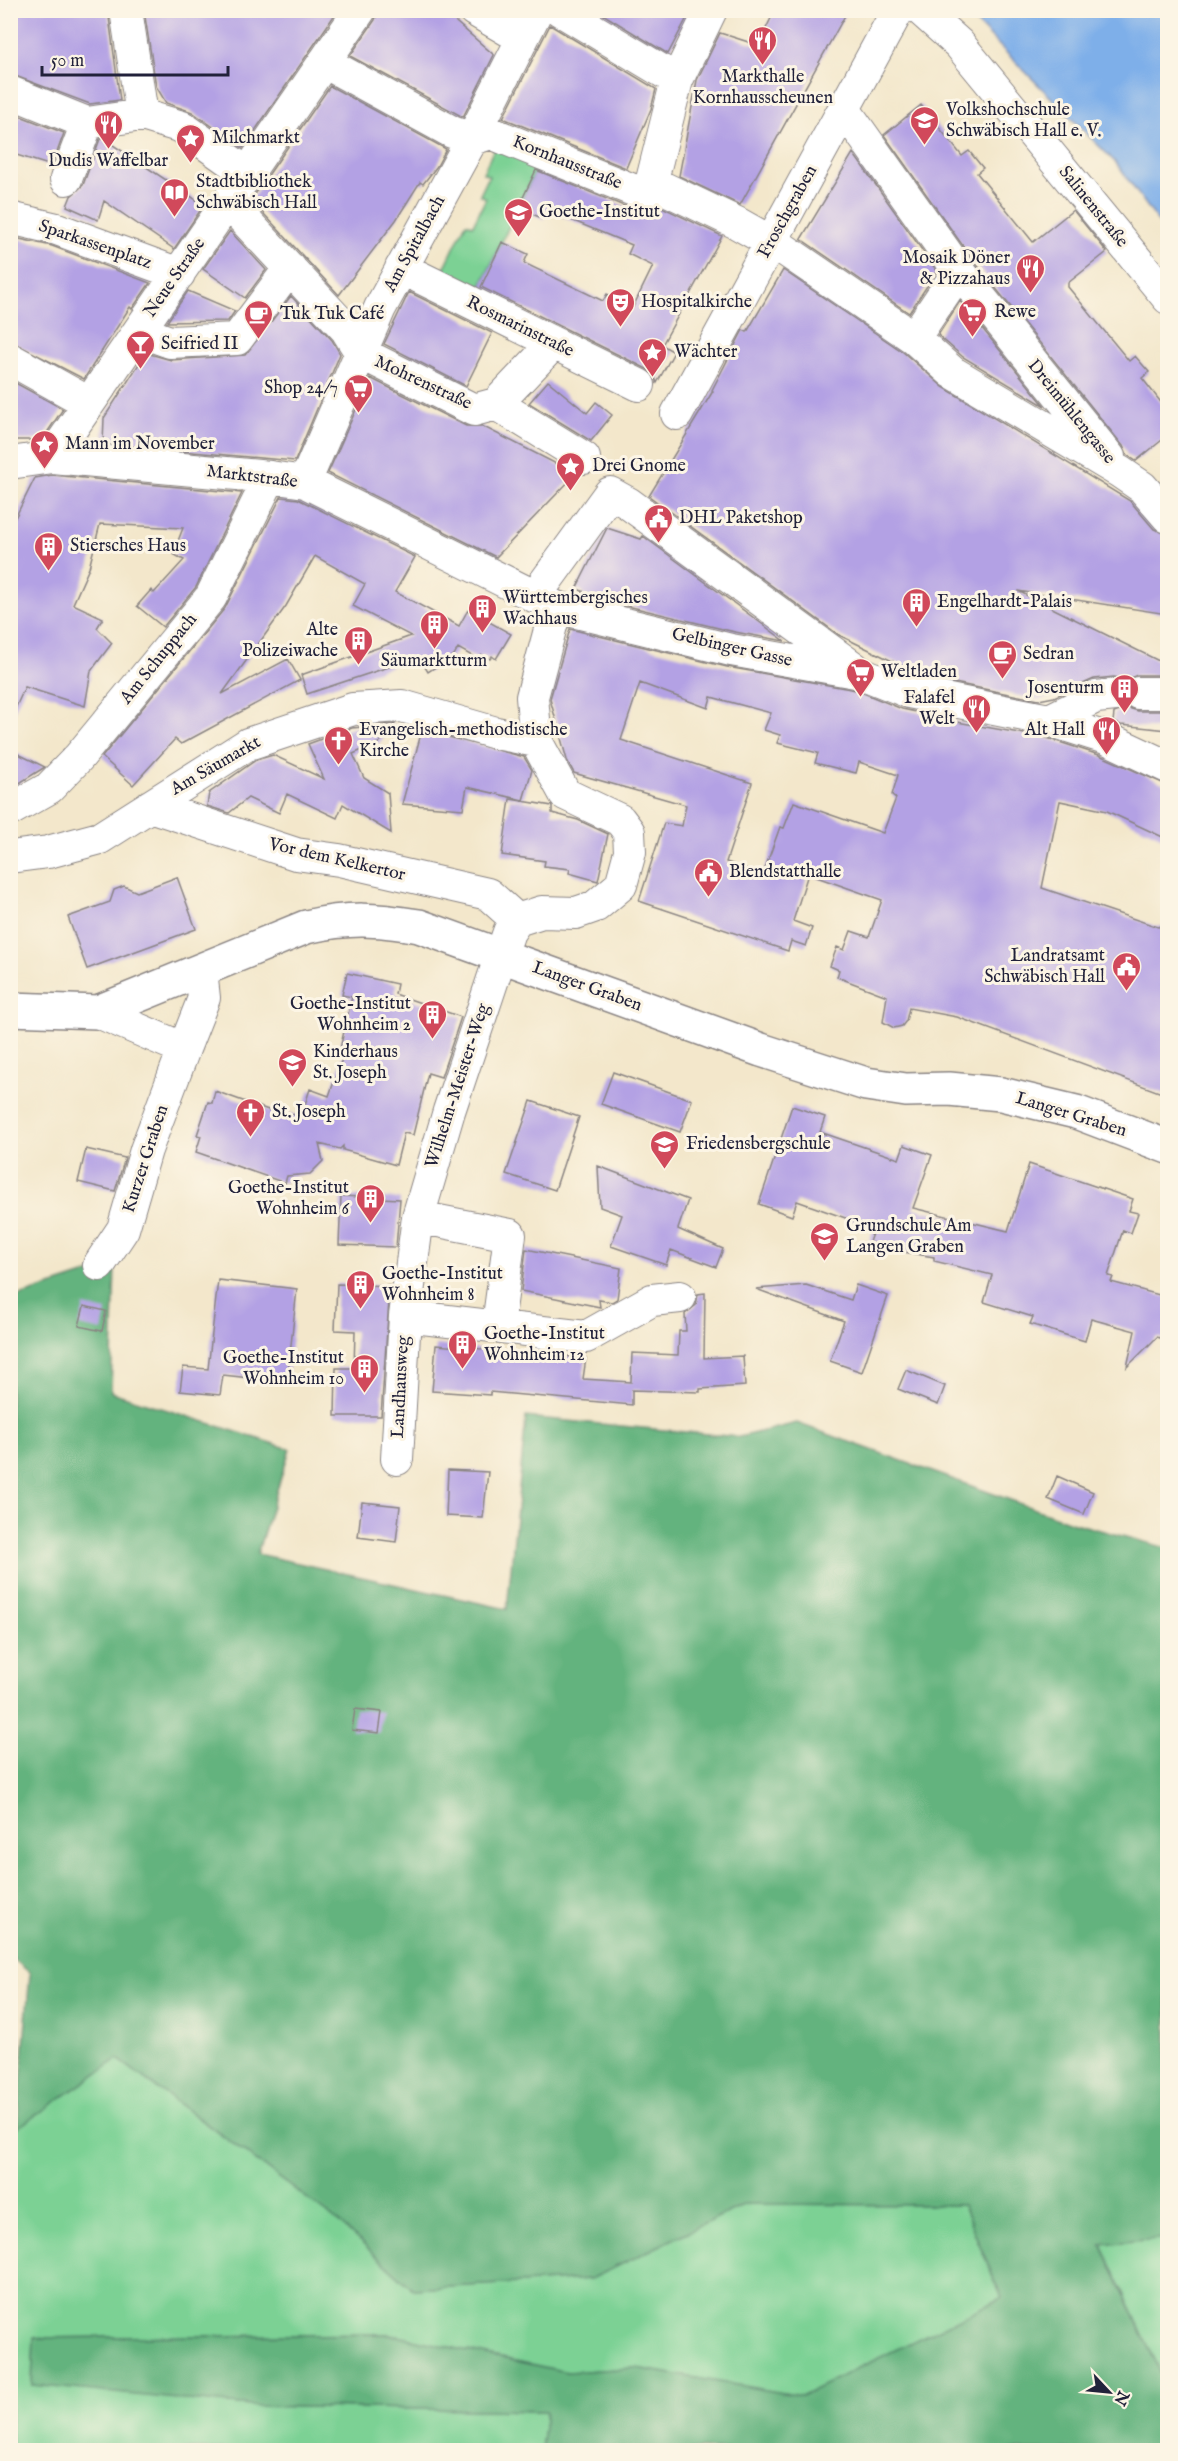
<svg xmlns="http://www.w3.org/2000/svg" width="1178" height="2461" viewBox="0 0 1178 2461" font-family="'IM FELL English',serif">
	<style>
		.green { fill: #7bd194; stroke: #4e7a68; stroke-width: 1.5 }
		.forest { fill: #64b37e; stroke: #436a5c; stroke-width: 1.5 }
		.water { fill: #7eafe9; stroke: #506892; stroke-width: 1.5 }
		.building { fill: #b3a1e4; fill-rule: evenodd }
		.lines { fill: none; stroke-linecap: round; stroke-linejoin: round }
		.minor-casing { stroke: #8a8483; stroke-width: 34 }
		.major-casing { stroke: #8a8483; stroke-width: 36 }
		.minor { stroke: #fff; stroke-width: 32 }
		.major { stroke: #fff; stroke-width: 33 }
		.labels { text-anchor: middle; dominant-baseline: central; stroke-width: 6; stroke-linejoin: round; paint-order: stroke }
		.poi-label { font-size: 18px; fill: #22223b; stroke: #fcf5e5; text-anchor: start }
		.street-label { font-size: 18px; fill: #22223b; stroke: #fcf5e5 }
	</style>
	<rect width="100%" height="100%" fill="#fcf5e5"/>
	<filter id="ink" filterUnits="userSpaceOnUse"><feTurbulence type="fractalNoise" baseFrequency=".0167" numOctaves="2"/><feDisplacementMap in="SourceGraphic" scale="12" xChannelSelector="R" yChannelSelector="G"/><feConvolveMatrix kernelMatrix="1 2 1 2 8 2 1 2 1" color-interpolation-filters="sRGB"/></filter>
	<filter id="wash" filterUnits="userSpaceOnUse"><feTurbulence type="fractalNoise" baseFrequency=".008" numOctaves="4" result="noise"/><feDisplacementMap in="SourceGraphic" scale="24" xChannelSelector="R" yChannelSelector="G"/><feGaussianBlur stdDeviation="1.35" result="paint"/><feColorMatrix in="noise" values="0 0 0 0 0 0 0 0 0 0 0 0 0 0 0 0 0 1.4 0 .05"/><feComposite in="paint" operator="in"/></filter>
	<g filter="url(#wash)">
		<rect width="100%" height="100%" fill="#f3e7cb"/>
		<path class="green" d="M498 140 541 159 480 288 443 271 466 223 473 225 486 198 480 195 489 176 483 173Z
			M118 2059 335 2219 413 2289 591 2279 745 2204 963 2205 1002 2298 801 2396 636 2368 567 2372 388 2334 34 2338 32 2384 251 2406 546 2411 541 2450H11V2139L17 2128Z
			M1167 2238V2387L1101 2243Z"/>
		<path class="forest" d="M115 1265 111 1392 290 1449 257 1554 507 1609 526 1417 739 1437 797 1423 1074 1523 1167 1548V2238L1101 2244 1167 2387V2450H541L546 2411 251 2406 32 2385 34 2338 388 2334 567 2372 636 2368 801 2396 1002 2298 963 2205 745 2204 591 2279 413 2289 335 2219 118 2059 17 2128 30 1973 10 1956V1299Z"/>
		<path class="water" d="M965 11H1167V234L1116 163Z"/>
		<g id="blocks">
			<path class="building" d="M10 10H108L120 100 90 104 10 74Z
				M144 10H338L243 148 192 112 166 103 156 86Z
				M378 10H442L494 55 463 117 350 56 375 20Z
				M596 10H691L668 54Z
				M775 10H848L740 205 679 176 697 80 720 33 758 45Z
				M550 25 656 89 651 109 626 168 503 118Z
				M330 86 446 149 437 166 423 184 420 182 396 220 339 295 251 200Z
				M921 105 962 156 969 151 983 168 977 173 1033 242 1073 210 1107 252 1068 283V287L1129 361 1135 356 1149 372 1142 378 1167 410V436L1136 461 1127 455 1123 446 973 260 884 135Z
				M10 112 64 133 52 166 10 153Z
				M100 139H104L204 205 174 249 104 201 98 220 67 206 71 196 83 185Z
				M853 153 937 271 909 313 801 239Z
				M536 170 641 213H652L662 207 722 236 662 345 674 352 657 383 654 375 647 369 481 287 502 242 528 254 524 263 603 301 607 294 633 307 653 266 628 254 632 245 547 210 544 219 518 208Z
				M230 231 266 270 245 298 203 269Z
				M10 237 52 246 150 283 132 309 130 307 84 379 10 341Z
				M783 270 903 352 943 387 1130 501 1154 529 1167 534V614L1018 591 1167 665V675H1137L1126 680 1114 677 1094 679 1054 697 1039 700 925 677 839 635 649 496 713 391 712 390 743 330 747 332Z
				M188 291 235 311 228 321 167 322Z
				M409 292 492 333 466 386 384 344Z
				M291 296 332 340 340 354 295 461 103 444 104 418 146 353 171 360 245 355Z
				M960 301 1045 406 963 357 938 335Z
				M370 378 466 426H482L576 474 496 557 328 473Z
				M10 380 63 409 42 440H10Z
				M548 381 587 413 596 402 612 415 591 441 529 403Z
				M52 475 242 493 196 587 163 627 137 606 151 590 154 593 184 560 173 554 183 528 100 524 89 568 73 604 103 618 97 628 112 643 91 671 85 706 25 687 10 720V528L35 478Z
				M281 497 298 499 415 557 395 592 459 626 468 610 511 634 496 659 492 656 490 659 482 655 479 660 458 648 454 655 428 672 419 657 307 694 301 675 411 636 353 606 365 584 315 556 286 606 222 694 288 659 300 680 181 744 175 739 133 785 102 757 225 608Z
				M607 528 641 539 643 536 785 641 735 632 582 595 583 591 576 589Z
				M570 629 727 667 856 690 902 709 930 715 923 716 1047 738 1099 755 1167 785V839L1107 811 1060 801 1042 888 1158 927 1167 925V1095L957 1017 909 1008 906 1021 902 1026 894 1028 883 1022 887 996 837 977 839 970 830 966 837 947 844 950 851 931 869 937 882 900 808 874 793 921 812 928 806 946 791 941 788 951 639 901 664 823 682 826 686 805 574 773 567 760 550 699ZM640 683 708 708 711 697 771 713 764 730 780 735 777 743 818 753 815 763 856 773 859 762 898 775 892 795 896 798 883 833 794 802 784 828 780 827 763 874 726 862 752 783 621 740Z
				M1128 708 1138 711H1167V730L1121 725 1113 722 1114 713Z
				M395 724 379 743 353 754 364 778 388 793 391 833 343 804 337 818 287 794 279 813 248 798 229 813 207 806 209 793 256 760 273 755 324 779 308 744 352 728Z
				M422 730 524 757 532 770 523 800 467 787 463 809 402 804Z
				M10 750 45 767 10 789Z
				M510 799 552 806V813L578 820 608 834 598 881 569 873 570 869 544 866 545 861 502 855Z
				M177 877 196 929 87 969 68 917 110 902 114 890 124 886 137 892Z
				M347 973 397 984 395 994 461 1017 441 1077 428 1073 413 1135 404 1133 396 1165 343 1150V1146L340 1149 319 1144 323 1161 310 1174 287 1176 285 1183 196 1152 201 1136 197 1135 208 1102 212 1103 215 1091 288 1117 289 1113 301 1117 310 1089 329 1096 344 1053H339L352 997 342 995Z
				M613 1072 692 1100 680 1132 601 1104Z
				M531 1101 579 1117 555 1190 506 1174Z
				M792 1106 825 1117 820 1132 899 1159 904 1145 932 1155 913 1208 1008 1231 1029 1164 1133 1199 1129 1211 1138 1213 1131 1233 1123 1230 1108 1276 1113 1277 1111 1282 1167 1297V1340L1157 1337 1127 1367 1135 1331 1091 1319 1085 1341 1030 1324 1033 1317 984 1302 992 1275 934 1261V1257L898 1251 869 1242 874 1228 797 1201 792 1216 759 1204Z
				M86 1149 125 1158 115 1191 78 1182Z
				M598 1166 688 1200 678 1229 723 1249 716 1267 671 1250 666 1265 611 1246 622 1215 600 1207Z
				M341 1196 400 1199 396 1247 339 1245Z
				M526 1249 621 1268 617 1299 612 1302 599 1300 600 1307 521 1291Z
				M218 1280 297 1289 287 1382 223 1375 220 1395 180 1391 183 1367 208 1369Z
				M337 1284 390 1286 381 1416H335L336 1368H354L355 1331 335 1330Z
				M806 1285 851 1300 856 1285 888 1296 862 1372 830 1361 844 1321 756 1289Z
				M705 1293 704 1358 743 1356 745 1386 700 1389V1392L632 1390V1405L490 1392V1395L432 1391 436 1345 586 1358 583 1379 631 1382 632 1353 678 1355 679 1331H686L685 1314 696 1305 698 1294Z
				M84 1306 106 1311 102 1331 79 1326Z
				M906 1370 945 1386 938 1405 898 1389Z
				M448 1470 488 1472 483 1518 446 1516Z
				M1057 1476 1093 1492 1084 1514 1048 1499Z
				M362 1502 400 1506 396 1542 358 1537Z
				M355 1709 382 1712 379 1733 352 1730Z"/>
		</g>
	</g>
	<g filter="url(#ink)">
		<use href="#blocks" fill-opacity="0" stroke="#8a8483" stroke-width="1.5"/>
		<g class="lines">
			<defs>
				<path id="minor" d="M126 10 142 115
					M474 10 522 38
					M921 10 959 44 1168 298
					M324 62 452 132 472 139
					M677 80 711 10
					M10 92 87 123
					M844 109 959 271 1109 457
					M472 139 491 133 648 196 677 80 560 10
					M66 179 87 123 142 115 182 127 247 173
					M653 183 737 223 785 250 914 338 952 372 1120 472 1142 487 1168 517
					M228 202 346 329 361 353 474 410 496 404 553 344
					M10 218 57 229 179 274
					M401 268 639 385
					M139 331 170 342 237 339 290 268
					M914 338 959 271
					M10 359 89 403
					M496 404 584 458
					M677 414 898 10
					M52 457 360 10
					M10 463 52 457 270 477 305 482 556 607 731 650 861 673 909 692 1049 720 1106 738 1168 767
					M305 482 380 308 472 139 537 10
					M535 596 610 493 628 503 854 668
					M1138 693H1168
					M1049 720 1096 697 1116 695
					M150 806 296 854 339 860 488 894 517 920
					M10 810 49 788 79 757 211 597 270 477
					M10 857 48 852 100 838 248 744 353 709 402 706 496 733 536 741 532 697 556 607
					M517 920 509 932 501 955 449 1111 418 1217 405 1316 586 1337 652 1300 680 1297
					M517 920 542 912 576 913 596 906 621 885 630 852 629 832 620 820 565 794 536 741
					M98 1012 184 1049 146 1150 123 1229 99 1265
					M184 1049 204 998 201 971
					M418 1217 510 1235 498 1325
					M397 1459 405 1316"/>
				<path id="major" d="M10 1009 98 1012 306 927C351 917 375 919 419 926L761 1050 866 1084 906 1090 949 1089 1001 1094 1076 1112 1168 1147"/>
			</defs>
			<use href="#minor" class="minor-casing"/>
			<use href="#major" class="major-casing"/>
			<use href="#minor" class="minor"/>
			<use href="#major" class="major"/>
		</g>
	</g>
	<defs>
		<symbol id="restaurant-pin" viewBox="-11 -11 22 30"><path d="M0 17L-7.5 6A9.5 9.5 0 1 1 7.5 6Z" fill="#d1495b" stroke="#fcf5e5"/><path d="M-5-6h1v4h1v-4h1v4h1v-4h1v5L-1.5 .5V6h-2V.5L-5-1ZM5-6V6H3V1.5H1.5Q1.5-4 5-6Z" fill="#fff"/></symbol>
		<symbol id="university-pin" viewBox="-11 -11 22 30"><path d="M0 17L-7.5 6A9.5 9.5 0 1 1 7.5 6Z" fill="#d1495b" stroke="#fcf5e5"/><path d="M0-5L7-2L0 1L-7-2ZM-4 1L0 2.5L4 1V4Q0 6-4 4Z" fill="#fff"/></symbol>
		<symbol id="sight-pin" viewBox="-11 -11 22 30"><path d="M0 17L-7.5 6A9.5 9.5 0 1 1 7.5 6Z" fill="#d1495b" stroke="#fcf5e5"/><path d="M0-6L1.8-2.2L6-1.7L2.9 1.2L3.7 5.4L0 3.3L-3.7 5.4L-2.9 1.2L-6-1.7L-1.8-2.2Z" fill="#fff"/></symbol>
		<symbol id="library-pin" viewBox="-11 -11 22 30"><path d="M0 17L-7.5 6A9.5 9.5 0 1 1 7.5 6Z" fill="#d1495b" stroke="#fcf5e5"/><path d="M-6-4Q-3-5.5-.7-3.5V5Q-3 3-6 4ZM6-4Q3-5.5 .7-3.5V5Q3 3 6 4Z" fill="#fff"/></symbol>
		<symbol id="theatre-pin" viewBox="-11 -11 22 30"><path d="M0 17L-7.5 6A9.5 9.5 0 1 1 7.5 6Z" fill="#d1495b" stroke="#fcf5e5"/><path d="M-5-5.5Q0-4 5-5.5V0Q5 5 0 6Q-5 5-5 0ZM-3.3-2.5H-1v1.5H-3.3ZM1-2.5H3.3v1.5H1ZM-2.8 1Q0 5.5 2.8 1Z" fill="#fff"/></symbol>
		<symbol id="supermarket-pin" viewBox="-11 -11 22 30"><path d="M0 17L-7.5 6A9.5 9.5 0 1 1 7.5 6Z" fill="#d1495b" stroke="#fcf5e5"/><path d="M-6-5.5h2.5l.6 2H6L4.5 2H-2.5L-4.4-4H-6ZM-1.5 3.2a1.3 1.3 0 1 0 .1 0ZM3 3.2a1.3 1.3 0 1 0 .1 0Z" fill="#fff"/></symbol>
		<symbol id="cafe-pin" viewBox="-11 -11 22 30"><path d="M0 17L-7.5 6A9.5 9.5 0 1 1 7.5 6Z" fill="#d1495b" stroke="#fcf5e5"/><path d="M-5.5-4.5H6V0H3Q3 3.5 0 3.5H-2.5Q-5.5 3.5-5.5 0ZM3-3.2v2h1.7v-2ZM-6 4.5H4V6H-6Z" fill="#fff"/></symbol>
		<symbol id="bar-pin" viewBox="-11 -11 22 30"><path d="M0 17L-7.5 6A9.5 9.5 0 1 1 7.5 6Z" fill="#d1495b" stroke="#fcf5e5"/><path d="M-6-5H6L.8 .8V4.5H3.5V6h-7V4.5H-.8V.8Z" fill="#fff"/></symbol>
		<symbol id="civic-pin" viewBox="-11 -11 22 30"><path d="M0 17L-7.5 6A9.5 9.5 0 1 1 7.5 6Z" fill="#d1495b" stroke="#fcf5e5"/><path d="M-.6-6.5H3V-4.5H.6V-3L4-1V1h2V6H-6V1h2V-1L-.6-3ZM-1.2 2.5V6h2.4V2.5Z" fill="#fff"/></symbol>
		<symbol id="building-pin" viewBox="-11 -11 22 30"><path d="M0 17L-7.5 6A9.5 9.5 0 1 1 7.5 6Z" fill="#d1495b" stroke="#fcf5e5"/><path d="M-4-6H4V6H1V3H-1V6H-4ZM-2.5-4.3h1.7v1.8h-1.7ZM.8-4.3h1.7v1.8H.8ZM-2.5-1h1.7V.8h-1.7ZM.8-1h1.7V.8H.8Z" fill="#fff"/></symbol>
		<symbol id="church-pin" viewBox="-11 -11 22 30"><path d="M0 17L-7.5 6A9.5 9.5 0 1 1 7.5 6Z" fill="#d1495b" stroke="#fcf5e5"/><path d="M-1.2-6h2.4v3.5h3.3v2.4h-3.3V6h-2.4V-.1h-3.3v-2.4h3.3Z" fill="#fff"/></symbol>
		<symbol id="school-pin" viewBox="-11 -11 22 30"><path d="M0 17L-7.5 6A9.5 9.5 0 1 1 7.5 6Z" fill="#d1495b" stroke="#fcf5e5"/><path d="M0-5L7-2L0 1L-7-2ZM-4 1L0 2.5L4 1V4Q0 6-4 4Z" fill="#fff"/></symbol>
	</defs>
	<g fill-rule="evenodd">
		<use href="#restaurant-pin" x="746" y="24" width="33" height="45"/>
		<use href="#university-pin" x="908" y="104" width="33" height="45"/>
		<use href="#restaurant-pin" x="92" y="108" width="33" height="45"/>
		<use href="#sight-pin" x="174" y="122" width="33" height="45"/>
		<use href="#library-pin" x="158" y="176" width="33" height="45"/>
		<use href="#university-pin" x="502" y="196" width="33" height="45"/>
		<use href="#restaurant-pin" x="1014" y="252" width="33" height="45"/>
		<use href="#theatre-pin" x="604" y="286" width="33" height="45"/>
		<use href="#supermarket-pin" x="956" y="296" width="33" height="45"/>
		<use href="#cafe-pin" x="242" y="298" width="33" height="45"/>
		<use href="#bar-pin" x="124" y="328" width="33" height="45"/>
		<use href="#sight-pin" x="636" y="336" width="33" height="45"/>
		<use href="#supermarket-pin" x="342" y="372" width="33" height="45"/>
		<use href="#sight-pin" x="28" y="428" width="33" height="45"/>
		<use href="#sight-pin" x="554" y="450" width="33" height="45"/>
		<use href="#civic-pin" x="642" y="502" width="33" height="45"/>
		<use href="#building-pin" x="32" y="530" width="33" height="45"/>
		<use href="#building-pin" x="900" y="586" width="33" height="45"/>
		<use href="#building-pin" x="466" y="592" width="33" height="45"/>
		<use href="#building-pin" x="418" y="608" width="33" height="45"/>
		<use href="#building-pin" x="342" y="624" width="33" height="45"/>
		<use href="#cafe-pin" x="986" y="638" width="33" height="45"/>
		<use href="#supermarket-pin" x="844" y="656" width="33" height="45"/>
		<use href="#building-pin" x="1108" y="672" width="33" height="45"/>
		<use href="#restaurant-pin" x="960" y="692" width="33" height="45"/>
		<use href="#restaurant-pin" x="1090" y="714" width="33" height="45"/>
		<use href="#church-pin" x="322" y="724" width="33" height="45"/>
		<use href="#civic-pin" x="692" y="856" width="33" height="45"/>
		<use href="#civic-pin" x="1110" y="950" width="33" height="45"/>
		<use href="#building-pin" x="416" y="998" width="33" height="45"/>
		<use href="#school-pin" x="276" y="1046" width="33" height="45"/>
		<use href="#church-pin" x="234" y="1096" width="33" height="45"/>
		<use href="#school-pin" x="648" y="1128" width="33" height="45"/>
		<use href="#building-pin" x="354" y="1182" width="33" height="45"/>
		<use href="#school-pin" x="808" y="1220" width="33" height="45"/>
		<use href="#building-pin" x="344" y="1268" width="33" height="45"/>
		<use href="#building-pin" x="446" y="1328" width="33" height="45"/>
		<use href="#building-pin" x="348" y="1352" width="33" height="45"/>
	</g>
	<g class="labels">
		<g class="poi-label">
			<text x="763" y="77" text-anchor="middle">Markthalle<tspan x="763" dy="21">Kornhausscheunen</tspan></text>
			<text x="946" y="110">Volkshochschule<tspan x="946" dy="21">Schwäbisch Hall e. V.</tspan></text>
			<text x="212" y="138">Milchmarkt</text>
			<text x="108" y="161" text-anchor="middle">Dudis Waffelbar</text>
			<text x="196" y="182">Stadtbibliothek<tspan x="196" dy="21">Schwäbisch Hall</tspan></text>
			<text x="539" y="212">Goethe-Institut</text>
			<text x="1010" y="258" text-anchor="end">Mosaik Döner<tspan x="1010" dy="21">&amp; Pizzahaus</tspan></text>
			<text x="641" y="302">Hospitalkirche</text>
			<text x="994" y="312">Rewe</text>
			<text x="280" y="314">Tuk Tuk Café</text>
			<text x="161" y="344">Seifried II</text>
			<text x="674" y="352">Wächter</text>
			<text x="338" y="388" text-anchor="end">Shop 24/7</text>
			<text x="65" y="444">Mann im November</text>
			<text x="592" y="466">Drei Gnome</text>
			<text x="679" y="518">DHL Paketshop</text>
			<text x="70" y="546">Stiersches Haus</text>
			<text x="503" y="598">Württembergisches<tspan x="503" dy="21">Wachhaus</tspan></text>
			<text x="937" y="602">Engelhardt-Palais</text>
			<text x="338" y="630" text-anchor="end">Alte<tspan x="338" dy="21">Polizeiwache</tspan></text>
			<text x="1023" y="654">Sedran</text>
			<text x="434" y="661" text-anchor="middle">Säumarktturm</text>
			<text x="881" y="672">Weltladen</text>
			<text x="1104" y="688" text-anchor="end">Josenturm</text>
			<text x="955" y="698" text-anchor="end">Falafel<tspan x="955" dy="21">Welt</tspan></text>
			<text x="359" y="730">Evangelisch-methodistische<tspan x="359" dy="21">Kirche</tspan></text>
			<text x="1085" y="730" text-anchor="end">Alt Hall</text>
			<text x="729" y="872">Blendstatthalle</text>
			<text x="1105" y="956" text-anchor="end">Landratsamt<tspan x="1105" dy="21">Schwäbisch Hall</tspan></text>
			<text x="411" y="1004" text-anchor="end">Goethe-Institut<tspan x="411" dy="21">Wohnheim 2</tspan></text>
			<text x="313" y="1052">Kinderhaus<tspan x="313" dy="21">St. Joseph</tspan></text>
			<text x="272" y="1112">St. Joseph</text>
			<text x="686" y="1144">Friedensbergschule</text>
			<text x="349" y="1188" text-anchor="end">Goethe-Institut<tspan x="349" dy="21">Wohnheim 6</tspan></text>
			<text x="846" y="1226">Grundschule Am<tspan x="846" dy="21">Langen Graben</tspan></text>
			<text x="382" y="1274">Goethe-Institut<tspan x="382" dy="21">Wohnheim 8</tspan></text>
			<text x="484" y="1334">Goethe-Institut<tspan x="484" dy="21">Wohnheim 12</tspan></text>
			<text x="344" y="1358" text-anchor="end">Goethe-Institut<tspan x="344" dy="21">Wohnheim 10</tspan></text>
		</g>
		<g class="street-label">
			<text transform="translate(567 163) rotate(22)">Kornhausstraße</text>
			<text transform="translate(1093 207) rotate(51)">Salinenstraße</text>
			<text transform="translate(788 212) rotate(-61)">Froschgraben</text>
			<text transform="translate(415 244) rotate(-61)">Am Spitalbach</text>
			<text transform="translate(95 245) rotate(19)">Sparkassenplatz</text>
			<text transform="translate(175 278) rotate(-55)">Neue Straße</text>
			<text transform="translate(520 327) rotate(26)">Rosmarinstraße</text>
			<text transform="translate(423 383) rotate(25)">Mohrenstraße</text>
			<text transform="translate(1071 412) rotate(51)">Dreimühlengasse</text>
			<text transform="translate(252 477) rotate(7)">Marktstraße</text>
			<text transform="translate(732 648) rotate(13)">Gelbinger Gasse</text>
			<text transform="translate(159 659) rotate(-51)">Am Schuppach</text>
			<text transform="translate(216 766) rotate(-30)">Am Säumarkt</text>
			<text transform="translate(337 860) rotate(13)">Vor dem Kelkertor</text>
			<text transform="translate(587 987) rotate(20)">Langer Graben</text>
			<text transform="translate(458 1086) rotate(-72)">Wilhelm-Meister-Weg</text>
			<text transform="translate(1071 1115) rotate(17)">Langer Graben</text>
			<text transform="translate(146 1159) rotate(-72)">Kurzer Graben</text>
			<text transform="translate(401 1387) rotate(-87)">Landhausweg</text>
		</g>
	</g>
	<rect width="1178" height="2461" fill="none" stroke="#fcf5e5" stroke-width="36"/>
	<g transform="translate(1109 2392) rotate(116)" stroke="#fcf5e5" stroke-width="4.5" paint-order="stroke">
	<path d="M0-4.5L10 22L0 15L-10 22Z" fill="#22223b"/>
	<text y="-9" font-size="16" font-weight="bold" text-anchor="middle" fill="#22223b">N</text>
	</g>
	<path d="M42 66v9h186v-9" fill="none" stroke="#22223b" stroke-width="3"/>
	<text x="51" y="66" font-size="18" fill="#22223b" stroke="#fcf5e5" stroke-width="4.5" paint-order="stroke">50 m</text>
</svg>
